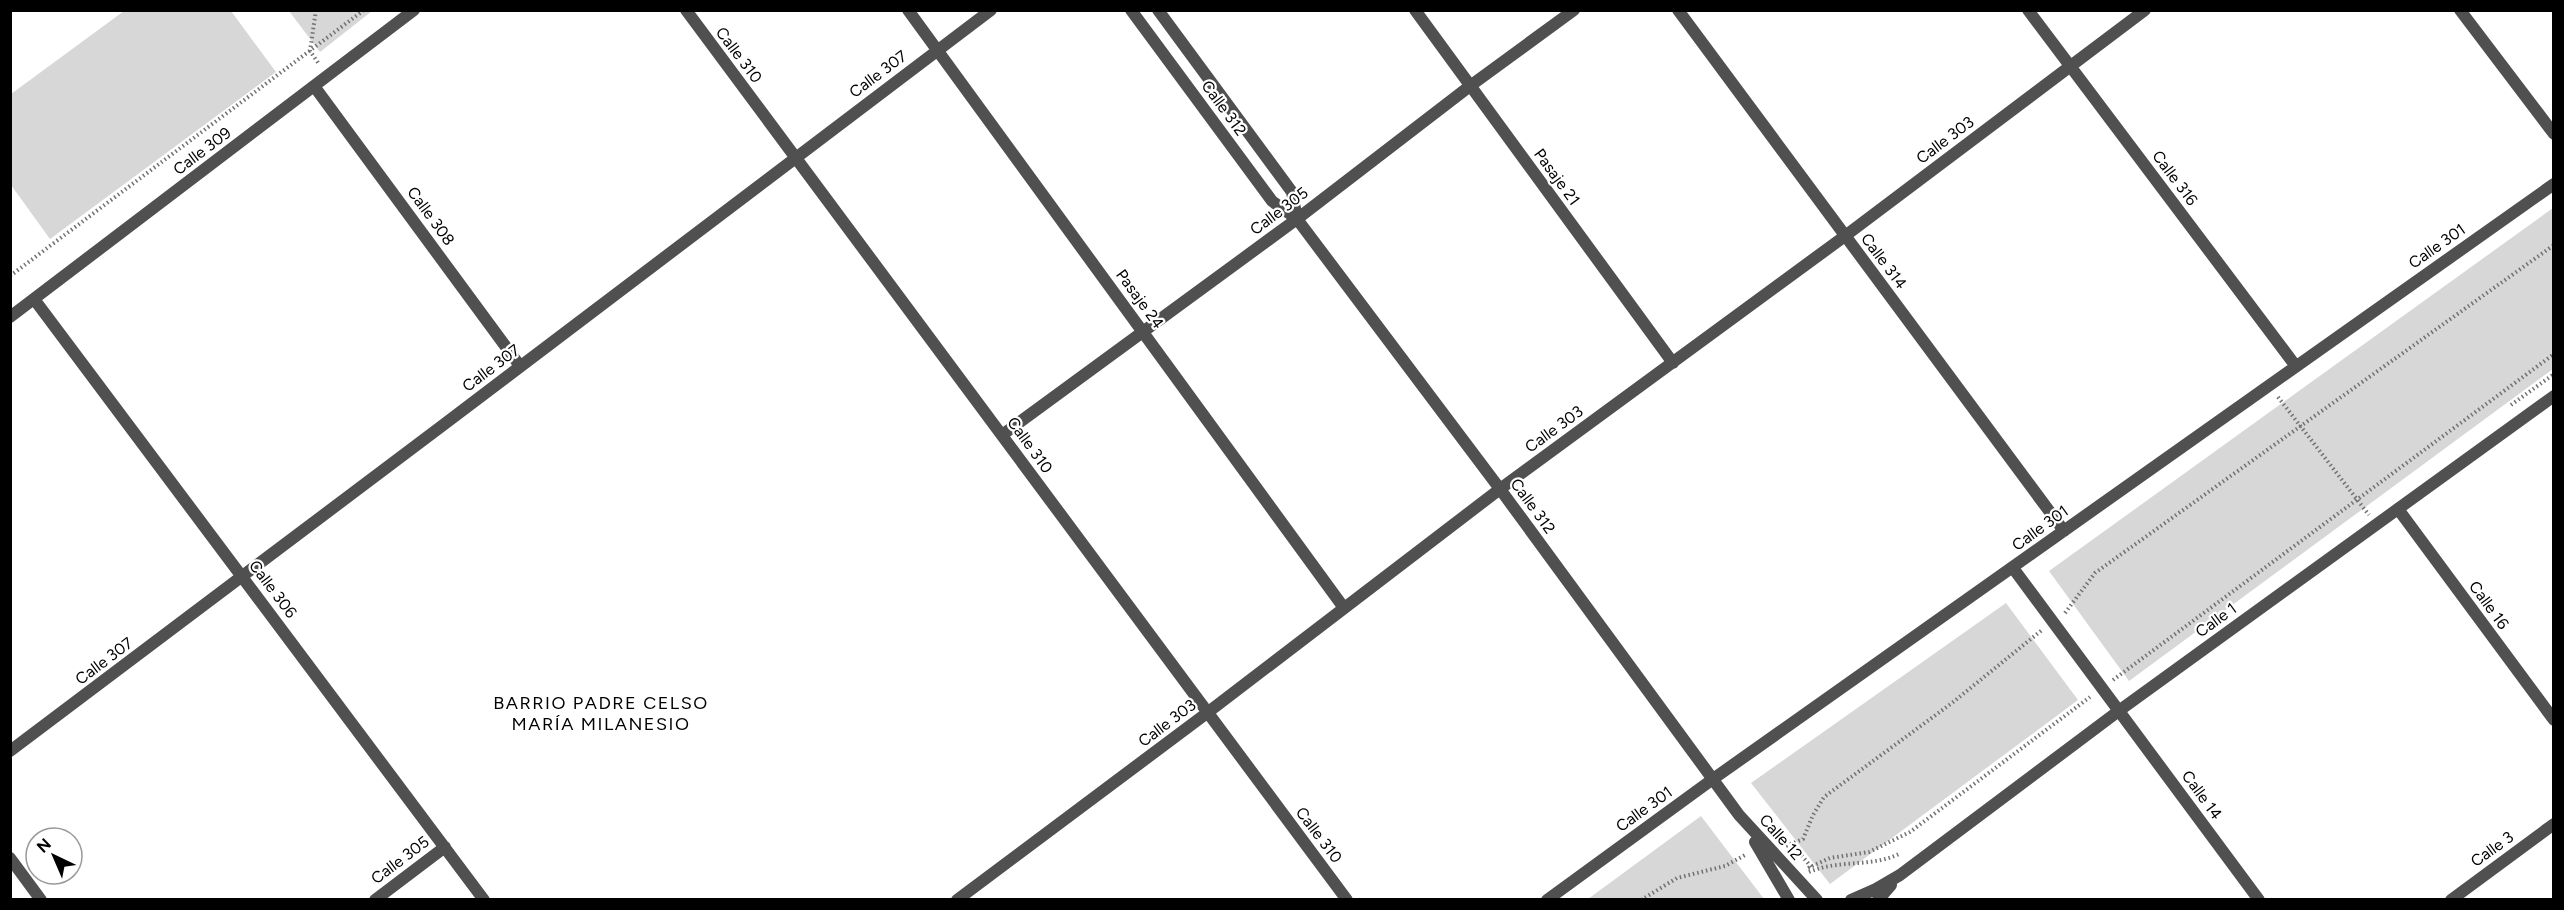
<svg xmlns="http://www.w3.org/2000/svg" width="2564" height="910" viewBox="0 0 2564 910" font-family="Figtree,sans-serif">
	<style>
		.green { fill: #d7d7d7 }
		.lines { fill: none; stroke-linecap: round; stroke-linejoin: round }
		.path { stroke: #727272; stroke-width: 4; stroke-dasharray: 1.5 3; stroke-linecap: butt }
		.minor { stroke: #505050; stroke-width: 12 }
		.tertiary { stroke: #505050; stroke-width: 12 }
		.labels { text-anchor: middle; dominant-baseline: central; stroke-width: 4.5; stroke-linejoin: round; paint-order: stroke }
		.street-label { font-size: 16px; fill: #000; stroke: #fff }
		.neighbourhood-label { font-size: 18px; letter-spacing: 1.5px; fill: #000; stroke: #fff }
	</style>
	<rect width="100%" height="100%" fill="#fff"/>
	<path class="green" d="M124 11H231L276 72 50 239 11 185V94Z
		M289 11H372L320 52Z
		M2553 208V369L2129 681 2049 571Z
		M2006 603 2078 700 1830 884 1751 783Z
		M1701 816 1764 899H1588Z"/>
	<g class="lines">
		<path class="path" d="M316 10 310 51 319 64
			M10 276 364 10
			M2278 397 2369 515
			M2511 405 2554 374
			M2065 613 2095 573 2554 245
			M2113 680 2554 354
			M1793 845 1812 868
			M1786 846 1803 839 1813 815 1824 797 1952 703 2042 630
			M1808 868 1830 858 1869 852 1910 832 2090 697
			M1809 872C1839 859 1872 868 1901 853
			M1641 900 1677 878 1725 866 1747 854"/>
		<path class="minor" d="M686 10 1347 900
			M908 10 1344 608
			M1415 10 1673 363
			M1678 10 2064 531
			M2028 10 2295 365
			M2460 10 2554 134
			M314 86 520 366
			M34 299 484 900
			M10 317 414 10
			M1002 435 1297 219 1470 86 1574 10
			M2398 509 2554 720
			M2013 568 2259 900
			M10 751C339 506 663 257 991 10
			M10 858 41 900
			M375 900 445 847
			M957 900 1207 713 1500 489 1845 236 2145 10
			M1547 900 1713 779 2554 184
			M2451 900 2554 824"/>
		<path class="tertiary" d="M1131 10 1272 201 1297 219 1500 489 1739 815 1817 900
			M1158 10 1292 192 1297 219
			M1755 842 1789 900
			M1851 900 1876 889 1900 875 2120 710 2554 396
			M1878 900 1891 885"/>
	</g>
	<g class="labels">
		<g class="street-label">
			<text transform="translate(739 55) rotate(53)">Calle 310</text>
			<text transform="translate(878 74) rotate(-37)">Calle 307</text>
			<text transform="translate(1224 108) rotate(54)">Calle 312</text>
			<text transform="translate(1945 140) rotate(-37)">Calle 303</text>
			<text transform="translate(202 151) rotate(-37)">Calle 309</text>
			<text transform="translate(1557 177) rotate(54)">Pasaje 21</text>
			<text transform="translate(2175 178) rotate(53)">Calle 316</text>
			<text transform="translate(1279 211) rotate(-37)">Calle 305</text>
			<text transform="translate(431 216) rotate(54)">Calle 308</text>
			<text transform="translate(2437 246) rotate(-35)">Calle 301</text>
			<text transform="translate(1884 261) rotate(53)">Calle 314</text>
			<text transform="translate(1140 299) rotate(54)">Pasaje 24</text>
			<text transform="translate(491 368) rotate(-37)">Calle 307</text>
			<text transform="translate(1554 429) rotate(-36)">Calle 303</text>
			<text transform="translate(1030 445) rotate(54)">Calle 310</text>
			<text transform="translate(1533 506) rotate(54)">Calle 312</text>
			<text transform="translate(2040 528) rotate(-36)">Calle 301</text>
			<text transform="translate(273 589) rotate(53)">Calle 306</text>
			<text transform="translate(2489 605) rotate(54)">Calle 16</text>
			<text transform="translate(2216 620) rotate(-36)">Calle 1</text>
			<text transform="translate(104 661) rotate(-37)">Calle 307</text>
			<text transform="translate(1167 723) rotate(-37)">Calle 303</text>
			<text transform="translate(2202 795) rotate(54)">Calle 14</text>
			<text transform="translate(1644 809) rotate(-36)">Calle 301</text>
			<text transform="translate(1319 835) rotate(53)">Calle 310</text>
			<text transform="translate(1781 837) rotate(48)">Calle 12</text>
			<text transform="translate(2492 849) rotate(-36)">Calle 3</text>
			<text transform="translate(400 860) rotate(-37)">Calle 305</text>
		</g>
		<g class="neighbourhood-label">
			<text x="601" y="703">BARRIO PADRE CELSO<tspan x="601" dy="21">MARÍA MILANESIO</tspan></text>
		</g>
	</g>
	<rect width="2564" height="910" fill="none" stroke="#000000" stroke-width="24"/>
	<g transform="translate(54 856) rotate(316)"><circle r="28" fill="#ffffff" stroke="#999999" stroke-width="1.5"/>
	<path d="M0-4.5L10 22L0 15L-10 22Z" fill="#000000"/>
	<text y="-9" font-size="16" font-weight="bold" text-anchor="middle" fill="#000000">N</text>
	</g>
</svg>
